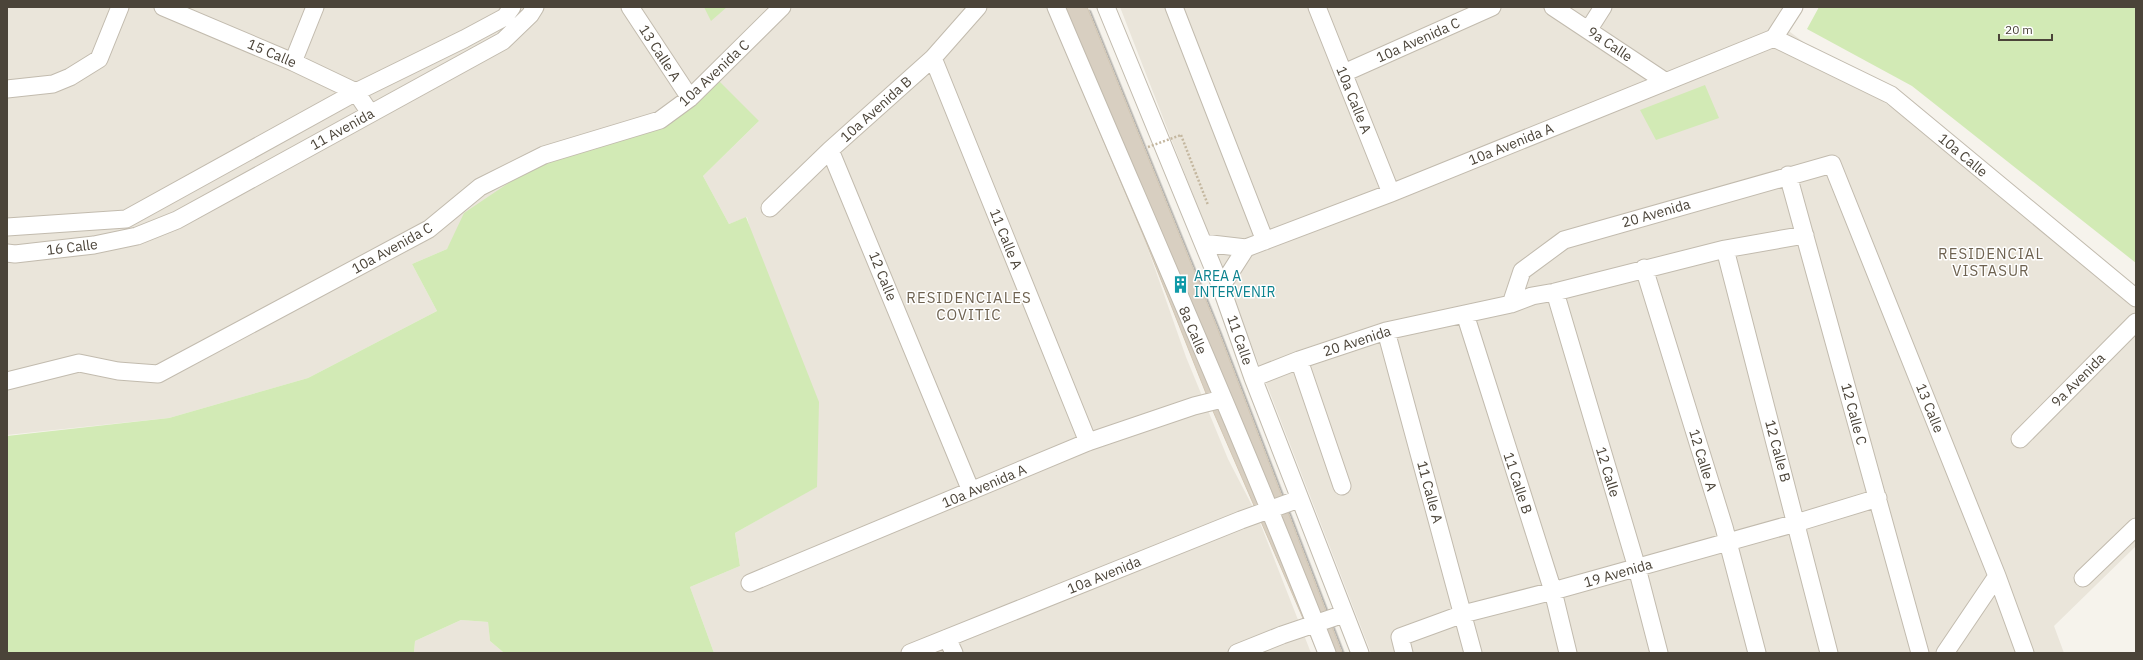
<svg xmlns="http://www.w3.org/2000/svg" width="2143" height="660" viewBox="0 0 2143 660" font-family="'IBM Plex Sans',sans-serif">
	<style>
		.residential { fill: #eae5da }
		.green { fill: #d2eab5 }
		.building { fill: #d8cfc1; stroke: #d3c7b4; filter: url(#shadow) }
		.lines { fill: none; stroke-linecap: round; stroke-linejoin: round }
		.minor-casing { stroke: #c2bbae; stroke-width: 19 }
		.path { stroke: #c4b79f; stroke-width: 2.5; stroke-dasharray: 2 2; stroke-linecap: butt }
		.minor { stroke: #fff; stroke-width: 17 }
		.path-bridge { stroke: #c4b79f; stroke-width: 2.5; stroke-dasharray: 2 2; stroke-linecap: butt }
		.labels { text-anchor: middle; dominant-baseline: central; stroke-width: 3; stroke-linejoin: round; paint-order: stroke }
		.street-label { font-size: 14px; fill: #4b4439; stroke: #fff }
		.culture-label { font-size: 14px; fill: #0d838f; stroke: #fff; text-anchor: start }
		.neighbourhood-label { font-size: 15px; letter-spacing: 1px; fill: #6e6250; stroke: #fff }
	</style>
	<defs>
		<filter id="shadow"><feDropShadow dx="3.5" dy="3.5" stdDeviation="0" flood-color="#0004"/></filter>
	</defs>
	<rect width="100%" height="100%" fill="#f6f3ec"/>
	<path class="residential" d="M7 7H1063L1186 357 1228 459 1257 515 1311 653H714L690 587 740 566 735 533 816 487 747 217 729 224 703 176 759 121 452 241 447 249 412 264 437 311 308 378 169 418 7 435Z
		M1120 7H1795L1782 26 2136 290V546L2054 626 2064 653H1371Z
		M461 620 488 622 490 641 503 652 526 653H414L415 641Z"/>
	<path class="green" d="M704 7H727L711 21Z
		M1819 7H2136V263L1912 86 1807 29Z
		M714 76 759 121 703 176 729 224 746 217 819 402 817 487 735 533 740 566 690 587 714 653 503 652 490 641 488 622 461 620 415 641 414 653H7V436L169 418 308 378 437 311 412 264 447 249 464 213 544 159 682 110Z
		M1705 85 1719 118 1656 140 1640 110Z"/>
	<path class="building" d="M1047 7H1087L1218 330 1342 653H1318L1213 411 1144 237Z"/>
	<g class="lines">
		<defs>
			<path id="minor" d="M163 7 293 62 356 92 370 113
				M630 7 690 98
				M1056 7C1147 222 1242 435 1327 653
				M1106 7 1221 287 1253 378 1360 653
				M1174 7 1265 241
				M1317 7 1391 193
				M1553 7 1666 82
				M1589 29 1603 7
				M1774 38 1891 95 2136 298
				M1774 38 1794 7
				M933 58 1088 442
				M293 62 315 7
				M1344 73 1492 7
				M7 89 53 84 70 77 99 59 120 7
				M830 150 971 491
				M1788 175 1920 653
				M770 208 830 150 933 58 978 7
				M7 227 126 219 356 92 464 39 505 17 512 7
				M1203 243 1246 248 1391 193 1774 38
				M1725 249 1829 653
				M7 253 15 254 94 245 137 236 177 220 503 41 530 15 535 7
				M1644 268 1724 527 1757 653
				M1221 287 1246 248
				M1555 292 1637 568 1659 653
				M1511 304 1522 271 1564 240 1832 164 1997 576 2025 653
				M1465 314 1553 591 1568 653
				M1386 331 1473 653
				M1299 360 1342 486
				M1253 378 1299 360 1386 331 1511 304 1532 296 1555 292 1725 249 1805 235
				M7 381 79 363 118 371 158 374 429 229 480 187 544 155 660 120 690 98 782 7
				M2020 439 2136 322
				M2083 578 2136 527
				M750 583 1088 442 1194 406 1222 399
				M947 638 954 653
				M910 653 1241 520 1299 499
				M1237 653 1282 635 1344 614
				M1404 653 1400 637 1463 614 1553 591 1796 523 1878 498
				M1945 653 1997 576"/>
		</defs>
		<use href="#minor" class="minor-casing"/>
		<path class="path" d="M1181 135 1208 205"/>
		<use href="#minor" class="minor"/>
		<path class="path-bridge" d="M1148 147 1181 135"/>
	</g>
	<defs>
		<symbol id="building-bare" viewBox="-9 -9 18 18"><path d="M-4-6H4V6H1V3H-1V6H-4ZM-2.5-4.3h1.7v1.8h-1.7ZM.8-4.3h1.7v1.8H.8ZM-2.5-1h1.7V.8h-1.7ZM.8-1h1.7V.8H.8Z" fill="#0f9aa8" stroke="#fff" stroke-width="2.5" paint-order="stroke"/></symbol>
	</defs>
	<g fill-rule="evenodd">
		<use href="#building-bare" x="1168" y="272" width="25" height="25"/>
	</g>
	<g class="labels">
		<g class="street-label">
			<text transform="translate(1418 40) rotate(-24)">10a Avenida C</text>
			<text transform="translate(1610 44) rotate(34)">9a Calle</text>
			<text transform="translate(272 53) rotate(23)">15 Calle</text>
			<text transform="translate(660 53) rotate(57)">13 Calle A</text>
			<text transform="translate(714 73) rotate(-43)">10a Avenida C</text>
			<text transform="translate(1354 100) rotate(68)">10a Calle A</text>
			<text transform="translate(876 109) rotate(-42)">10a Avenida B</text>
			<text transform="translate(342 129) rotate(-29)">11 Avenida</text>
			<text transform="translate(1511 144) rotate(-22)">10a Avenida A</text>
			<text transform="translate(1963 155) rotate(40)">10a Calle</text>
			<text transform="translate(1656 213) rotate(-16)">20 Avenida</text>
			<text transform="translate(1006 239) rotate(68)">11 Calle A</text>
			<text transform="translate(72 247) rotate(-7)">16 Calle</text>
			<text transform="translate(392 248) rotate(-29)">10a Avenida C</text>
			<text transform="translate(883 276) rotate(68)">12 Calle</text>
			<text transform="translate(1193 330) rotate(67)">8a Calle</text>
			<text transform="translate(1240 340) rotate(71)">11 Calle</text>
			<text transform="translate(1357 341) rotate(-18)">20 Avenida</text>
			<text transform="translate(2078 380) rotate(-45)">9a Avenida</text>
			<text transform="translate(1930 408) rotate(68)">13 Calle</text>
			<text transform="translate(1854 414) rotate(75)">12 Calle C</text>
			<text transform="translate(1778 451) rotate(75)">12 Calle B</text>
			<text transform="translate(1703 460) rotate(73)">12 Calle A</text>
			<text transform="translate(1608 472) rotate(73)">12 Calle</text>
			<text transform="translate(1518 483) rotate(72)">11 Calle B</text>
			<text transform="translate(984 486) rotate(-23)">10a Avenida A</text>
			<text transform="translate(1430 492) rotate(75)">11 Calle A</text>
			<text transform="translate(1618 573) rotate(-16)">19 Avenida</text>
			<text transform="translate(1104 575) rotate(-22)">10a Avenida</text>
		</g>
		<g class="culture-label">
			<text x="1194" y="276">AREA A<tspan x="1194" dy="16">INTERVENIR</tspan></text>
		</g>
		<g class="neighbourhood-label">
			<text x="1991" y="253">RESIDENCIAL<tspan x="1991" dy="17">VISTASUR</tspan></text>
			<text x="969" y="297">RESIDENCIALES<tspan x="969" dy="17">COVITIC</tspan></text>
		</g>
	</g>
	<rect width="2143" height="660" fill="none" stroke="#4b4439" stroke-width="16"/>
	<path d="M1999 34v6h53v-6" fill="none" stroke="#4b4439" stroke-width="2"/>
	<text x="2005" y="34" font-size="12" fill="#4b4439" stroke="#ffffff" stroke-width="3" paint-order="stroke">20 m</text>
</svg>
